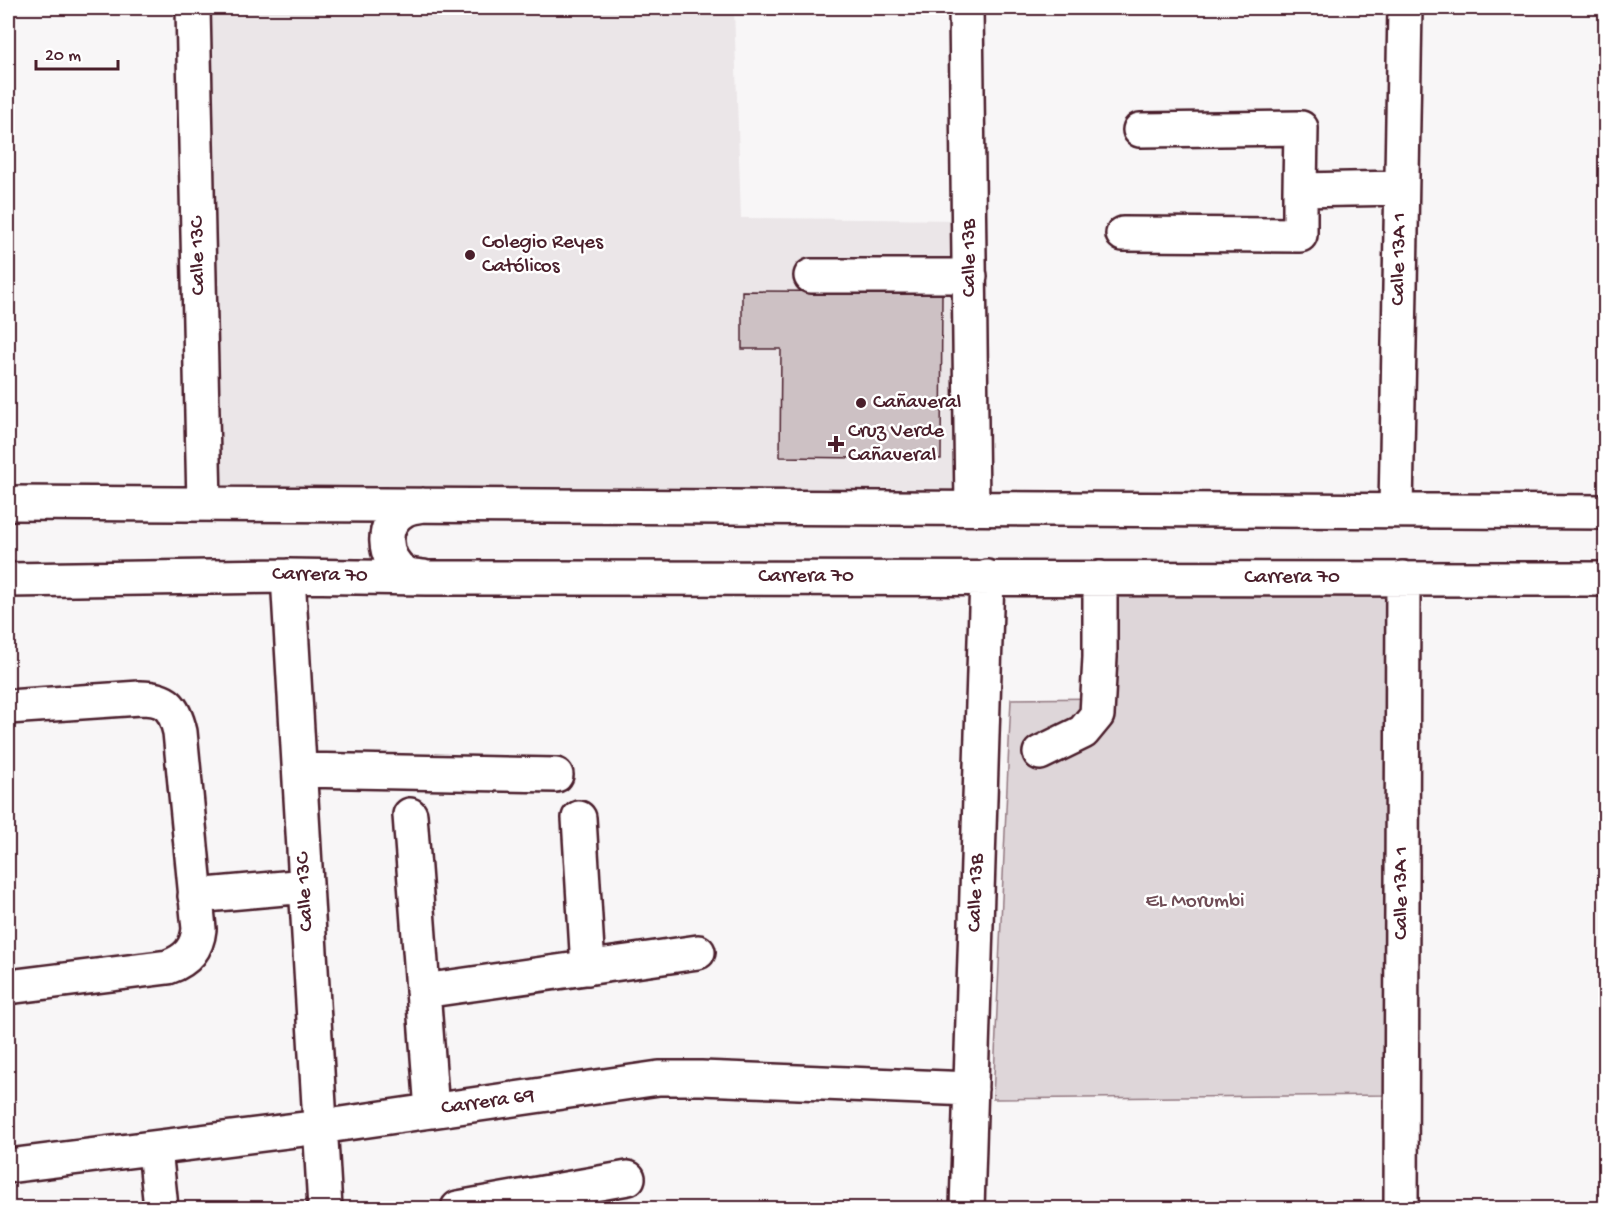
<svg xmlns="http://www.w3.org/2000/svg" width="1613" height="1216" viewBox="0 0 1613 1216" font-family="'Gochi Hand',sans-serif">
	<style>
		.built { fill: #ebe6e8 }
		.green { fill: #ded6d9; stroke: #947a82; stroke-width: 1.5 }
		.building { fill: #cdc1c4; stroke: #4a1f2b; stroke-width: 1.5 }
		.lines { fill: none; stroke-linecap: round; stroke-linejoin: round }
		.minor-casing { stroke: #4a1f2b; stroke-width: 38 }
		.minor { stroke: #fff; stroke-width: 33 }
		.poi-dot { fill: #4a1f2b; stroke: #fff; stroke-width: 2 }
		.labels { text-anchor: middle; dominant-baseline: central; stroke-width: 5; stroke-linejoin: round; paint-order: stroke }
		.poi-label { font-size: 21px; fill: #4a1f2b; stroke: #fff; text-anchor: start }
		.street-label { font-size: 21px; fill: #4a1f2b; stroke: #fff }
		.park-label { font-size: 21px; fill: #6f4d56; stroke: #fff }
	</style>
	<rect width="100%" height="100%" fill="#f8f6f7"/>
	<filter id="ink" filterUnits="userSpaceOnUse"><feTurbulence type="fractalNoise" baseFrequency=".0167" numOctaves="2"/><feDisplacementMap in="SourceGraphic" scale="12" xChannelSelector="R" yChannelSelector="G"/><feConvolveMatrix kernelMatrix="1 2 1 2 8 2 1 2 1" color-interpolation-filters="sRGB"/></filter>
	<g filter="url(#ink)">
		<path class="built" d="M193 8H734L741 218 970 220 972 508 204 504Z"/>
		<path class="green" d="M1392 588 1387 1095 993 1099 1011 699 1110 698 1114 591Z"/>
		<path class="building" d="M742 291 942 292 941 459 780 457 781 349H742Z"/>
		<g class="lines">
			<defs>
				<path id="minor" d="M193 8 204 504
					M966 8 972 508
					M1140 130 1301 128 1300 190
					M1123 234 1300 235V190L1401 188
					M811 276H970
					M8 503 1606 512
					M423 505C417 506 409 507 404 510 380 523 382 559 405 573 410 576 418 576 423 577
					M1396 510 1405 8
					M288 576 325 1208
					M8 580 288 576 426 578 1606 579
					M8 707 140 698C167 698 174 707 180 732L199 929C197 949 187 960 168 967L8 987
					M1040 753 1083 732 1097 715 1100 657V578
					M300 770 556 775
					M410 815 432 1111
					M579 818 588 968
					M195 896 306 886
					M423 991 698 952
					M155 1149 161 1208
					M8 1166 320 1127 659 1078H701L971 1089
					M458 1208 628 1178
					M967 1208 987 577
					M1401 1208 1403 578"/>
			</defs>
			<use href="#minor" class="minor-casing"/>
			<use href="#minor" class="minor"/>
		</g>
	</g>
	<g class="poi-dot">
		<circle cx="470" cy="255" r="6"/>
		<circle cx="861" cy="403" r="6"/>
		<path d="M833 435h6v6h6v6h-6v6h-6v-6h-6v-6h6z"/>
	</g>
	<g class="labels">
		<g class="poi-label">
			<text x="482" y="243">Colegio Reyes<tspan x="482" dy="24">Católicos</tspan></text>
			<text x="873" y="403">Cañaveral</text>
			<text x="848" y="432">Cruz Verde<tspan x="848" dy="24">Cañaveral</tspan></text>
		</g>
		<g class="street-label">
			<text transform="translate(199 256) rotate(-91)">Calle 13C</text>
			<text transform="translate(970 258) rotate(-90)">Calle 13B</text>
			<text transform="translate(1400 259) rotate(-89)">Calle 13A 1</text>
			<text transform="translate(320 576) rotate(1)">Carrera 70</text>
			<text x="806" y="577">Carrera 70</text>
			<text x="1292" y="578">Carrera 70</text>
			<text transform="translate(306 892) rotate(-93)">Calle 13C</text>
			<text transform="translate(977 893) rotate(-88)">Calle 13B</text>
			<text transform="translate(1402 893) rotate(-90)">Calle 13A 1</text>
			<text transform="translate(488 1103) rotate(-8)">Carrera 69</text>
		</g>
		<g class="park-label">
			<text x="1195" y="902">EL Morumbi</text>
		</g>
	</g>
	<rect width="1613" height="1216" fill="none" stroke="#fff" stroke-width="30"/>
	<rect x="15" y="15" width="1583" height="1186" fill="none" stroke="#4a1f2b" stroke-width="2" filter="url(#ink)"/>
	<path d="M36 60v9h82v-9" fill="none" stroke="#4a1f2b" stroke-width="3"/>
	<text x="45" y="60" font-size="18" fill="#4a1f2b" stroke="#ffffff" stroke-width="4.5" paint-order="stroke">20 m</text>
</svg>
